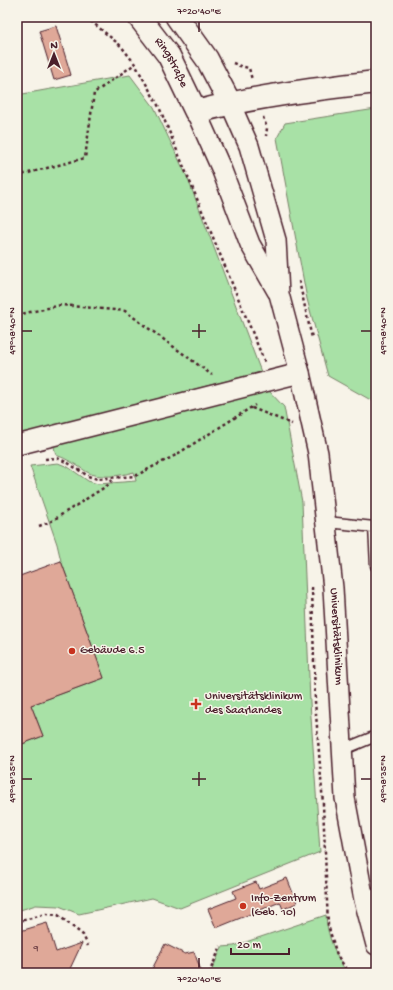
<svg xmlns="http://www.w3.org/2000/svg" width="393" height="990" viewBox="0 0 393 990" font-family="'Gochi Hand',sans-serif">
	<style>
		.green { fill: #a8e1a6; stroke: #798068 }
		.building { fill: #dfa898; stroke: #4a1f2b }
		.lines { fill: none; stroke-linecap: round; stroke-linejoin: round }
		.lane-casing { stroke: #4a1f2b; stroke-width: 13 }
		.street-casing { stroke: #4a1f2b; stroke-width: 22 }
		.secondary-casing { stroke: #4a1f2b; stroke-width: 25 }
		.path { stroke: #4a1f2b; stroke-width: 2.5; stroke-dasharray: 3 3; stroke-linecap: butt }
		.lane { stroke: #f7f3e8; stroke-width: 10 }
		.street { stroke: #f7f3e8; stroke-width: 19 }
		.secondary { stroke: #f7f3e8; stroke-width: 22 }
		.ticks { fill: none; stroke: #4a1f2b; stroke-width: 1.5 }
		.poi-dot { fill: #c8321e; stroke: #f7f3e8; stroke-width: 1.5 }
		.labels { text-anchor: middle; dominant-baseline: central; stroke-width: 3; stroke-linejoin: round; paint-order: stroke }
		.number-label { font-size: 10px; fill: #6f4146 }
		.street-label { font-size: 12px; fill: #4a1f2b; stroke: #f7f3e8 }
		.poi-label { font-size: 12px; fill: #4a1f2b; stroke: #f7f3e8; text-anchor: start }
		.neatline { fill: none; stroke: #4a1f2b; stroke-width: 1.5 }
		.ticks-label { font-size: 10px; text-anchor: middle; fill: #4a1f2b }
	</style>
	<rect width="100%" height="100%" fill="#f7f3e8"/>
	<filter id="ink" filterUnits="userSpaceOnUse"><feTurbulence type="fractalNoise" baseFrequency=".025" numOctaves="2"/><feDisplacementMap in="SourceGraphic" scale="8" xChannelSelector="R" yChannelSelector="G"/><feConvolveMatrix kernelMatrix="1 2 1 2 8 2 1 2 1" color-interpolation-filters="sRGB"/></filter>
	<g filter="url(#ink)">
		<path class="green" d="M130 75 154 107 188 179 261 372 17 435V95Z
			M376 109V403L328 376 307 299 277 138 285 123Z
			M269 391 284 407 302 502 310 702 320 852 180 908 152 898 79 914 59 906 36 905 17 911V746L43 736 31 705 104 678 61 561 57 544 30 466 58 463 68 467 88 481 98 484 136 481 134 472C121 476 98 479 87 472 76 465 68 459 56 455L53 443Z
			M326 915C327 937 336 955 347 973H212L211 972 222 947 234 946Z"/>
		<path class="building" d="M56 26 71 75 54 80 39 31Z
			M61 561 104 678 31 705 43 736 17 746V577Z
			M287 878 297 903 283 909 280 902 216 928 208 909 236 898 233 891 256 882 259 889Z
			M47 923 56 952 82 943 68 973H17V932Z
			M165 944 185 954 194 952 202 973H150Z"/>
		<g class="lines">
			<defs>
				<path id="lane" d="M327 522 374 527 376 566
					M342 750 376 736
					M364 900 376 894"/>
				<g id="street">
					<path id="s1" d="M230 103 249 146 276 240 279 294 300 373 318 453 333 588 345 798 364 900 376 945"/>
					<path d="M196 112 221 168 250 244 277 291"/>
					<path d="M17 445 300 373"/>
				</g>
				<g id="secondary">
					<path id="s2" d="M139 17 169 56 196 112C255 96 316 89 376 82"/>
					<path d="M177 17 207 59 230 103"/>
				</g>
			</defs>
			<use href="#lane" class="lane-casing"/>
			<use href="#street" class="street-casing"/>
			<use href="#secondary" class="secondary-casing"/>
			<path class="path" d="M86 17 121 46 135 64 159 107 265 363
				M233 63 240 66 249 68 252 80
				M263 117 267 128 266 136
				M17 176 85 158 94 93 135 64
				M299 281 312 338
				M17 315 61 305 125 311 212 375
				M252 408 292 424
				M45 459 57 458 68 463 88 476 97 479 135 476 174 456 255 405
				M39 526 50 522 108 485 113 479
				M312 587 315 701 323 804 328 925 337 955 349 973
				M17 922 46 914 58 915 83 935 88 946
				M212 973 210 971 221 946"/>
			<use href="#lane" class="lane"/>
			<use href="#street" class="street"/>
			<use href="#secondary" class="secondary"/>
		</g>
	</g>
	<path class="ticks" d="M199 22V32M199 324V338M22 331H32M192 331H206M361 331H371M199 772V786M22 779H32M192 779H206M361 779H371M199 958V968"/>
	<g class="poi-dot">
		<circle cx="72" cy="651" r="4"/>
		<path d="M194 698h4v4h4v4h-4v4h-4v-4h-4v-4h4z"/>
		<circle cx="243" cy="906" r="4"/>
	</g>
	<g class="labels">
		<g class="number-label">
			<text x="36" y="949">9</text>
		</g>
		<g class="street-label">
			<text stroke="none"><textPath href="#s2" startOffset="56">Ringstraße</textPath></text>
			<text stroke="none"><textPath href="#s1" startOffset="547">Universitätsklinikum</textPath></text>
		</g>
		<g class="poi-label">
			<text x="80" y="651">Gebäude 6.5</text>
			<text x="205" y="697">Universitätsklinikum<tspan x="205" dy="14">des Saarlandes</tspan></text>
			<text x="251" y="899">Info-Zentrum<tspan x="251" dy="14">(Geb. 10)</tspan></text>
		</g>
	</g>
	<rect width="393" height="990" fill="none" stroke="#f7f3e8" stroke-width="44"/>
	<g transform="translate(54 54)" stroke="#f7f3e8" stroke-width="3" paint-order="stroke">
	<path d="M0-3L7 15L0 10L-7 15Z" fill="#4a1f2b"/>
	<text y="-6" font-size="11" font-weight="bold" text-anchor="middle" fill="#4a1f2b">N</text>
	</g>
	<path d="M231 948v6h58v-6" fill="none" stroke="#4a1f2b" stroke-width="2"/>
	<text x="237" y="948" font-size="12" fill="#4a1f2b" stroke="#f7f3e8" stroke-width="3" paint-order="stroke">20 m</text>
	<rect x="22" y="22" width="349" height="946" class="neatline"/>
	<g class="ticks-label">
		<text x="199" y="14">7°20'40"E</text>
		<text transform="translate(11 331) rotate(-90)" y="4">49°18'40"N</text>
		<text transform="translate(382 331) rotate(-90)" y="4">49°18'40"N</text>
		<text transform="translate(11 779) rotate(-90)" y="4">49°18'35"N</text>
		<text transform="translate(382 779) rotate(-90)" y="4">49°18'35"N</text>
		<text x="199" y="982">7°20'40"E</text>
	</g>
</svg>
